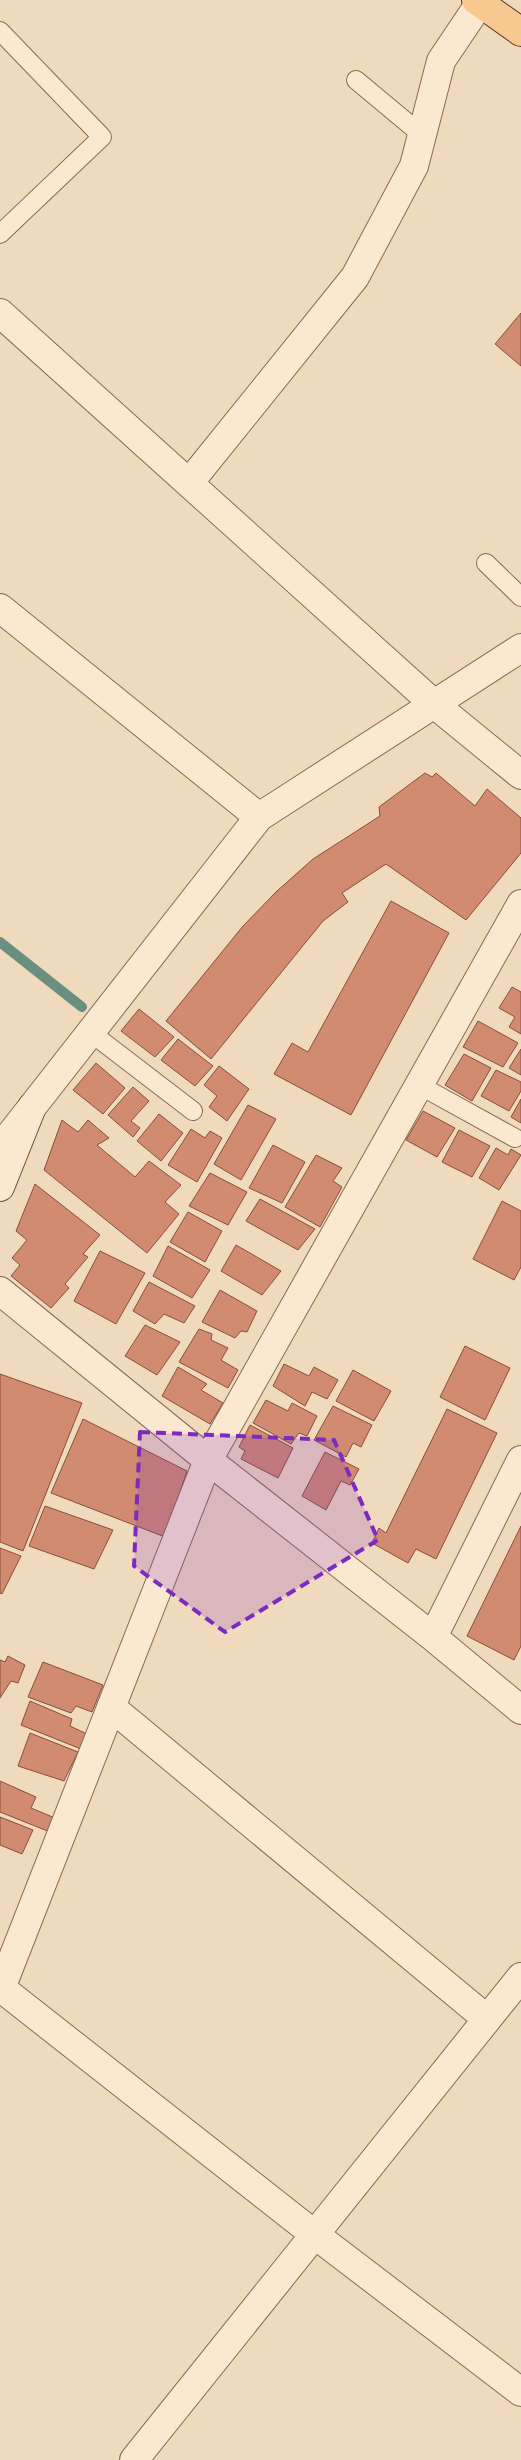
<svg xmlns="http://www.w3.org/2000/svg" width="521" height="2460" viewBox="0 0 521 2460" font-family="Bitter,serif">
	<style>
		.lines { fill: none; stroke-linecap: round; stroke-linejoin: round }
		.stream { stroke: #688f80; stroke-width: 10 }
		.building { fill: #d18b70; stroke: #8a4e39 }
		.lane-casing { stroke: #896a55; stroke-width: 20 }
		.street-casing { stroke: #896a55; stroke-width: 30 }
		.secondary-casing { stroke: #6b4b38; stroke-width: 30 }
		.primary-casing { stroke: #56392a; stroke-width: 30 }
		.lane { stroke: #fbe8d0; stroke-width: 18 }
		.street { stroke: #fbe8d0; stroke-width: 28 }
		.secondary { stroke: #fbe8d0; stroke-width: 28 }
		.primary { stroke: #f7c991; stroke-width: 28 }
		.marked { fill: #7b2cbf; fill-opacity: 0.2; stroke: #7b2cbf; stroke-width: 4; stroke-dasharray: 10 6; stroke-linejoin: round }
	</style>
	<rect width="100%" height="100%" fill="#f0dabd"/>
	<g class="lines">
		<path class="stream" d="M0 942 82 1007"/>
	</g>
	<path class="building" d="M521 313V366L495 344Z
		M425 773 432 777 436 773 475 806 487 789 521 818V853L466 920 386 864 342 893 348 902 323 921 211 1059 166 1021 243 926 277 891 313 859 380 816 379 807Z
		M391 901 449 933 351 1115 274 1074 292 1043 308 1052Z
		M512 987 521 992V1034L509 1027 515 1017 499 1008Z
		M139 1009 174 1037 155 1057 121 1031Z
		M478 1021 518 1043 503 1067 463 1047Z
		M178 1039 213 1066 195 1086 161 1060Z
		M521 1049V1075L509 1068Z
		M464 1054 491 1068 472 1101 445 1085Z
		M96 1063 125 1088 103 1114 73 1090Z
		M219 1066 249 1089 227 1121 209 1107 217 1096 204 1085Z
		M496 1070 521 1082V1091L509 1111 481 1096Z
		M133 1087 149 1101 131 1121 140 1128 133 1137 108 1115Z
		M521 1099V1123L511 1117Z
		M248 1105 276 1119 241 1180 214 1164Z
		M423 1111 455 1128 437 1157 406 1140Z
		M159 1114 183 1133 161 1161 137 1141Z
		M62 1120 78 1132 88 1120 109 1138 97 1145 135 1177 149 1161 181 1185 165 1202 179 1214 147 1253 44 1170Z
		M191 1129 205 1138 210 1131 222 1138 197 1182 168 1165Z
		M459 1130 490 1146 472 1177 442 1162Z
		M273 1145 305 1162 282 1203 249 1188Z
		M496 1148 508 1155 511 1149 521 1155 499 1190 479 1178Z
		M316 1155 342 1168 333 1181 342 1187 320 1227 285 1207Z
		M210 1173 247 1192 228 1225 189 1206Z
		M35 1184 100 1235 83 1254 88 1257 65 1284 69 1288 51 1308 11 1276 20 1265 12 1258 27 1240 16 1231Z
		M260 1199 315 1229 298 1250 246 1221Z
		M502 1201 521 1211V1267L514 1280 473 1259Z
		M188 1212 222 1231 205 1262 170 1242Z
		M236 1245 281 1271 262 1295 221 1271Z
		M168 1246 210 1270 192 1298 153 1276Z
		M100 1251 145 1273 116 1324 74 1301Z
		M149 1282 195 1306 184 1323 164 1314 155 1324 133 1311Z
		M220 1290 257 1311 247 1332 241 1331 235 1338 202 1322Z
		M145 1325 180 1342 157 1375 125 1356Z
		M199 1329 212 1334 211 1340 228 1348 221 1360 238 1370 228 1388 179 1362Z
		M465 1346 510 1368 485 1420 440 1397Z
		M284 1364 309 1376 314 1367 338 1380 327 1399 312 1392 305 1406 273 1386Z
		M178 1367 207 1384 201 1390 223 1403 210 1424 162 1396Z
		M353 1370 391 1391 374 1421 336 1401Z
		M0 1374 82 1403 23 1551 0 1542Z
		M266 1400 288 1411 292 1403 317 1416 307 1436 299 1433 291 1444 253 1423Z
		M333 1406 372 1425 361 1447 353 1443 346 1457 314 1440Z
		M447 1409 497 1433 436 1559 416 1549 408 1563 372 1543 379 1528 386 1533Z
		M83 1419 187 1471 165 1537 51 1493Z
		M250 1425 293 1448 278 1478 241 1459 245 1451 239 1447Z
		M325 1452 359 1469 350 1485 341 1481 326 1510 302 1496Z
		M45 1506 113 1530 94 1569 29 1546Z
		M521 1526V1646L514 1660 467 1636Z
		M0 1548 21 1556 2 1594 0 1593Z
		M8 1656 25 1665 18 1683 11 1681 0 1698V1660L5 1662Z
		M43 1662 103 1685 92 1712 76 1706 71 1713 28 1697Z
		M30 1701 72 1719 70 1726 89 1735 81 1749 21 1725Z
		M30 1733 78 1752 64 1781 18 1766Z
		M0 1781 36 1797 31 1808 55 1818 50 1832 0 1812Z
		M0 1817 33 1830 22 1854 0 1845Z"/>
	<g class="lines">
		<defs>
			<path id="lane" d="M0 31 102 137 0 234
				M356 80 422 135
				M486 563 521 597
				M90 1032 193 1111
				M419 1085 515 1138"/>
			<path id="street" d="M0 313 434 704 521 775
				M189 483 355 277 414 166 441 61 480 3
				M0 608 259 817
				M0 1148 259 817 521 648
				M0 1291 208 1460 433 1637 521 1710
				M433 1637 521 1460
				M111 1707 487 2019
				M1 1988 314 2234 521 2392
				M0 1991 208 1460 521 904
				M134 2460 521 1977"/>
			<path id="secondary" d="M0 1187 32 1107"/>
			<path id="primary" d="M476 0 521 32"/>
		</defs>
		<use href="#lane" class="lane-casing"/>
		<use href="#street" class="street-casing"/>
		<use href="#secondary" class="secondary-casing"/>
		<use href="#primary" class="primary-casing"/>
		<use href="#lane" class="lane"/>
		<use href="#street" class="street"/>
		<use href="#secondary" class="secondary"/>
		<use href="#primary" class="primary"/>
	</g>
	<path class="marked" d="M140 1432 334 1440 378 1540 225 1632 134 1566Z"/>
</svg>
